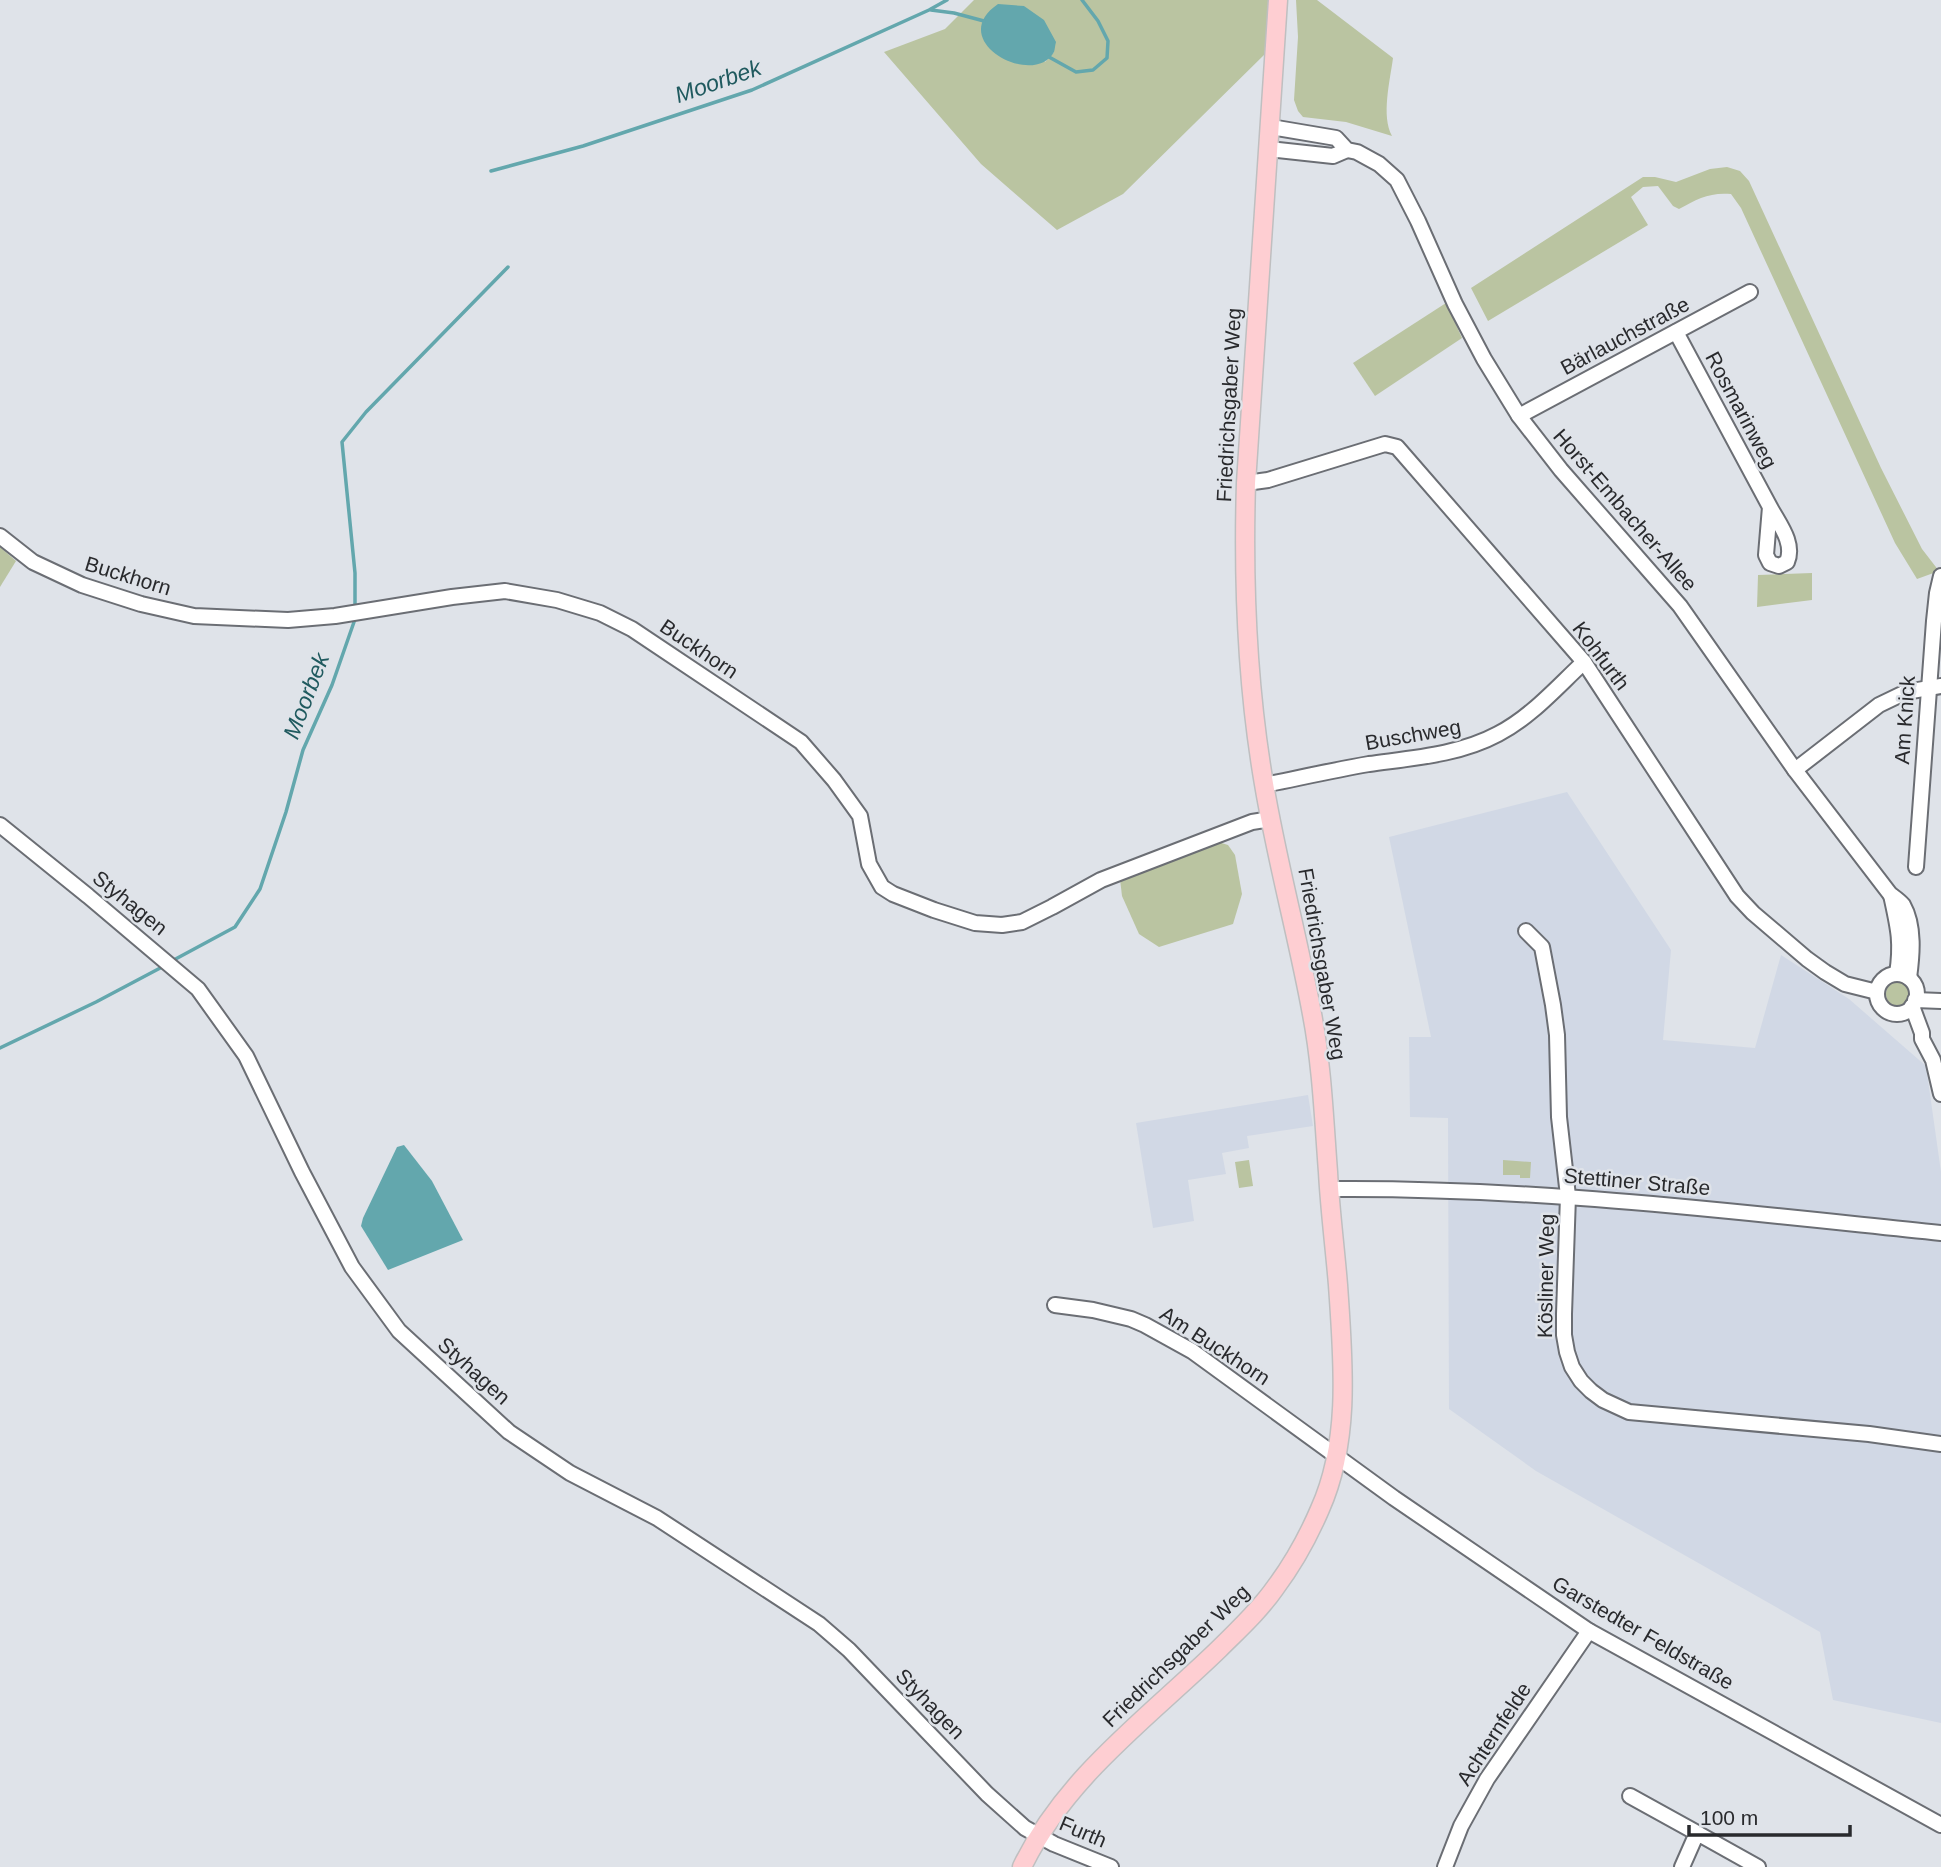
<svg xmlns="http://www.w3.org/2000/svg" width="1941" height="1867" font-family="Arial,sans-serif">
<rect width="100%" height="100%" fill="#dfe3e9"/>
<!-- built -->
<g fill="#d1d8e5">
<polygon points="1567,792 1671,950 1663,1040 1755,1048 1781,955 1849,999 1926,1066 1941,1172 1941,1723 1833,1700 1820,1632 1536,1471 1449,1409 1448,1118 1410,1117 1409,1037 1431,1037 1389,837"/>
<polygon points="1308,1095 1313,1126 1247,1136 1249,1148 1222,1153 1226,1174 1188,1180 1194,1221 1153,1228 1136,1123"/>
</g>
<!-- green -->
<g fill="#bac4a1" fill-rule="evenodd">
<path d="M974 0H1269L1265 54 1123 194 1057 230 981 164 884 52 945 29ZM1024 6 1054 52 1045 62Z"/>
<path d="M1296 0H1317L1393 58C1390 81 1381 116 1392 136L1346 122 1303 117 1298 111 1294 100 1298 37Z"/>
<path d="M1727 167 1740 171 1749 181 1881 468 1922 549 1939 571 1917 579 1895 543 1741 208 1731 194C1710 192 1697 199 1679 209L1673 206 1658 186 1643 187 1631 197 1648 225 1488 321 1471 288 1643 177H1655L1676 182 1710 169Z"/>
<polygon points="1446,303 1462,338 1375,396 1353,363"/>
<polygon points="0,547 16,561 0,587"/>
<polygon points="1812,573 1812,600 1757,607 1758,575"/>
<polygon points="1215,841 1228,845 1235,855 1242,894 1233,924 1159,947 1139,934 1122,896 1120,879"/>
<circle cx="1898" cy="994" r="12"/>
<polygon points="1249,1160 1253,1186 1239,1188 1235,1162"/>
<polygon points="1503,1160 1531,1162 1530,1178 1520,1178 1520,1175 1503,1175"/>
</g>
<!-- water -->
<g fill="#63a7ad">
<path d="M998 4 1024 6 1044 20 1056 42C1055 45 1055 49 1054 52 1034 89 944 41 998 4Z"/>
<polygon points="404,1145 432,1181 463,1240 388,1270 361,1226 363,1218 397,1147"/>
</g>
<g fill="none" stroke-linecap="round" stroke-linejoin="round">
<!-- stream -->
<g stroke="#63a7ad" stroke-width="3.5">
<polyline points="931,10 954,13 984,21"/>
<polyline points="1049,57 1076,72 1093,70 1107,58 1108,41 1098,21 1082,0"/>
<polyline points="491,171 583,146 752,90 929,10 947,0"/>
<polyline points="355,608 355,573 342,442 366,412 508,267"/>
<polyline points="170,962 235,927 260,889 286,812 303,750 332,685 354,622 355,616"/>
<polyline points="0,1048 96,1002 164,966"/>
</g>
<defs>
<g id="minor">
<path d="M1271 127 1336 138 1347 150 1357 152 1379 164 1397 180 1418 221 1455 304 1484 359 1519 416 1561 470 1680 606 1795 770 1890 894C1894 897 1900 901 1903 905 1915 926 1912 956 1909 978"/>
<polyline points="1269,149 1333,156 1347,150"/>
<path d="M1676 332 1770 507 1766 555 1770 563 1779 566 1787 562C1795 543 1779 524 1770 507"/>
<polyline points="1519,416 1750,292"/>
<polyline points="1246,483 1268,480 1385,444 1397,447 1584,662 1737,896 1753,913 1807,959 1825,972 1845,984 1877,992"/>
<polyline points="0,536 33,562 82,585 141,604 194,616 288,620 335,616 452,597 505,591 557,600 600,613 632,629 801,742 834,780 860,816 869,864 882,887 893,894 934,910 975,923 1002,925 1022,922 1052,907 1101,880 1252,822 1271,819"/>
<polyline points="1795,770 1879,705 1906,692 1941,686"/>
<path d="M1264 785C1299 778 1334 770 1369 764 1412 758 1459 755 1498 734 1531 717 1557 687 1584 662"/>
<polyline points="0,825 88,896 198,989 246,1056 302,1172 352,1267 399,1331 509,1432 570,1473 657,1518 819,1624 849,1650 987,1794 1025,1828 1054,1844 1111,1867"/>
<polyline points="1916,867 1934,621 1937,593 1941,576"/>
<path d="M1891 895C1898 927 1902 942 1897 974"/>
<polyline points="1526,931 1542,947 1553,1005 1557,1035 1559,1117 1568,1196 1564,1314 1564,1335 1567,1352 1572,1367 1581,1381 1591,1391 1603,1400 1629,1412 1869,1434 1941,1444"/>
<circle cx="1897" cy="994" r="20"/>
<polyline points="1915,1000 1941,1001"/>
<polyline points="1912,1006 1922,1033 1922,1039 1933,1060 1941,1094"/>
<path d="M1329 1189C1534 1187 1737 1212 1941 1233"/>
<polyline points="1055,1305 1093,1310 1131,1319 1145,1325 1192,1351 1394,1498 1589,1631 1941,1825"/>
<polyline points="1630,1796 1697,1833"/>
<polyline points="1445,1867 1461,1826 1487,1779 1589,1631"/>
<polyline points="1682,1867 1697,1833 1758,1867"/>
</g>
<path id="major" d="M1022 1867C1065 1777 1149 1717 1219 1649 1238 1630 1259 1611 1275 1588 1293 1564 1308 1537 1320 1509 1351 1440 1343 1359 1338 1285 1335 1248 1330 1210 1328 1172 1324 1120 1322 1066 1312 1014 1298 937 1277 862 1264 784 1247 685 1243 583 1246 483L1278 0"/>
</defs>
<!-- minor casing -->
<use href="#minor" stroke="#6b6e74" stroke-width="18"/>
<!-- major casing -->
<use href="#major" stroke="#bfbfc0" stroke-width="21"/>
<!-- minor -->
<use href="#minor" stroke="#fff" stroke-width="14"/>
<!-- major -->
<use href="#major" stroke="#feced2" stroke-width="18"/>
</g>
<g text-anchor="middle" stroke-width="5" stroke-linejoin="round" paint-order="stroke">
<!-- street labels -->
<g font-size="21" fill="#292a2d" stroke="#dfe3e9">
<text transform="translate(1625 336) rotate(-28)" y="7">Bärlauchstraße</text>
<text transform="translate(1229 405) rotate(-87)" y="7">Friedrichsgaber Weg</text>
<text transform="translate(1741 410) rotate(62)" y="7">Rosmarinweg</text>
<text transform="translate(1625 510) rotate(49)" y="7">Horst-Embacher-Allee</text>
<text transform="translate(128 576) rotate(17)" y="7">Buckhorn</text>
<text transform="translate(699 649) rotate(34)" y="7">Buckhorn</text>
<text transform="translate(1601 656) rotate(53)" y="7">Kohfurth</text>
<text transform="translate(1905 720) rotate(-86)" y="7">Am Knick</text>
<text transform="translate(1413 735) rotate(-10)" y="7">Buschweg</text>
<text transform="translate(130 903) rotate(39)" y="7">Styhagen</text>
<text transform="translate(1322 964) rotate(80)" y="7">Friedrichsgaber Weg</text>
<text transform="translate(1637 1182) rotate(5)" y="7">Stettiner Straße</text>
<text transform="translate(1546 1276) rotate(-89)" y="7">Kösliner Weg</text>
<text transform="translate(1215 1346) rotate(33)" y="7">Am Buckhorn</text>
<text transform="translate(474 1371) rotate(42)" y="7">Styhagen</text>
<text transform="translate(1643 1633) rotate(30)" y="7">Garstedter Feldstraße</text>
<text transform="translate(1176 1656) rotate(-44)" y="7">Friedrichsgaber Weg</text>
<text transform="translate(930 1704) rotate(46)" y="7">Styhagen</text>
<text transform="translate(1494 1734) rotate(-57)" y="7">Achternfelde</text>
<text transform="translate(1083 1832) rotate(23)" y="7">Furth</text>
</g>
<!-- water labels -->
<g font-size="23" font-style="italic" fill="#205a5f" stroke="#dfe3e9">
<text transform="translate(718 81) rotate(-19)" y="8">Moorbek</text>
<text transform="translate(306 696) rotate(-69)" y="8">Moorbek</text>
</g>
</g>
<!-- scale -->
<path d="M1689 1825v10h161v-10" fill="none" stroke="#292a2d" stroke-width="3.5"/>
<text x="1700" y="1825" font-size="21" fill="#292a2d" stroke="#dfe3e9" stroke-width="5" paint-order="stroke">100 m</text>
</svg>
